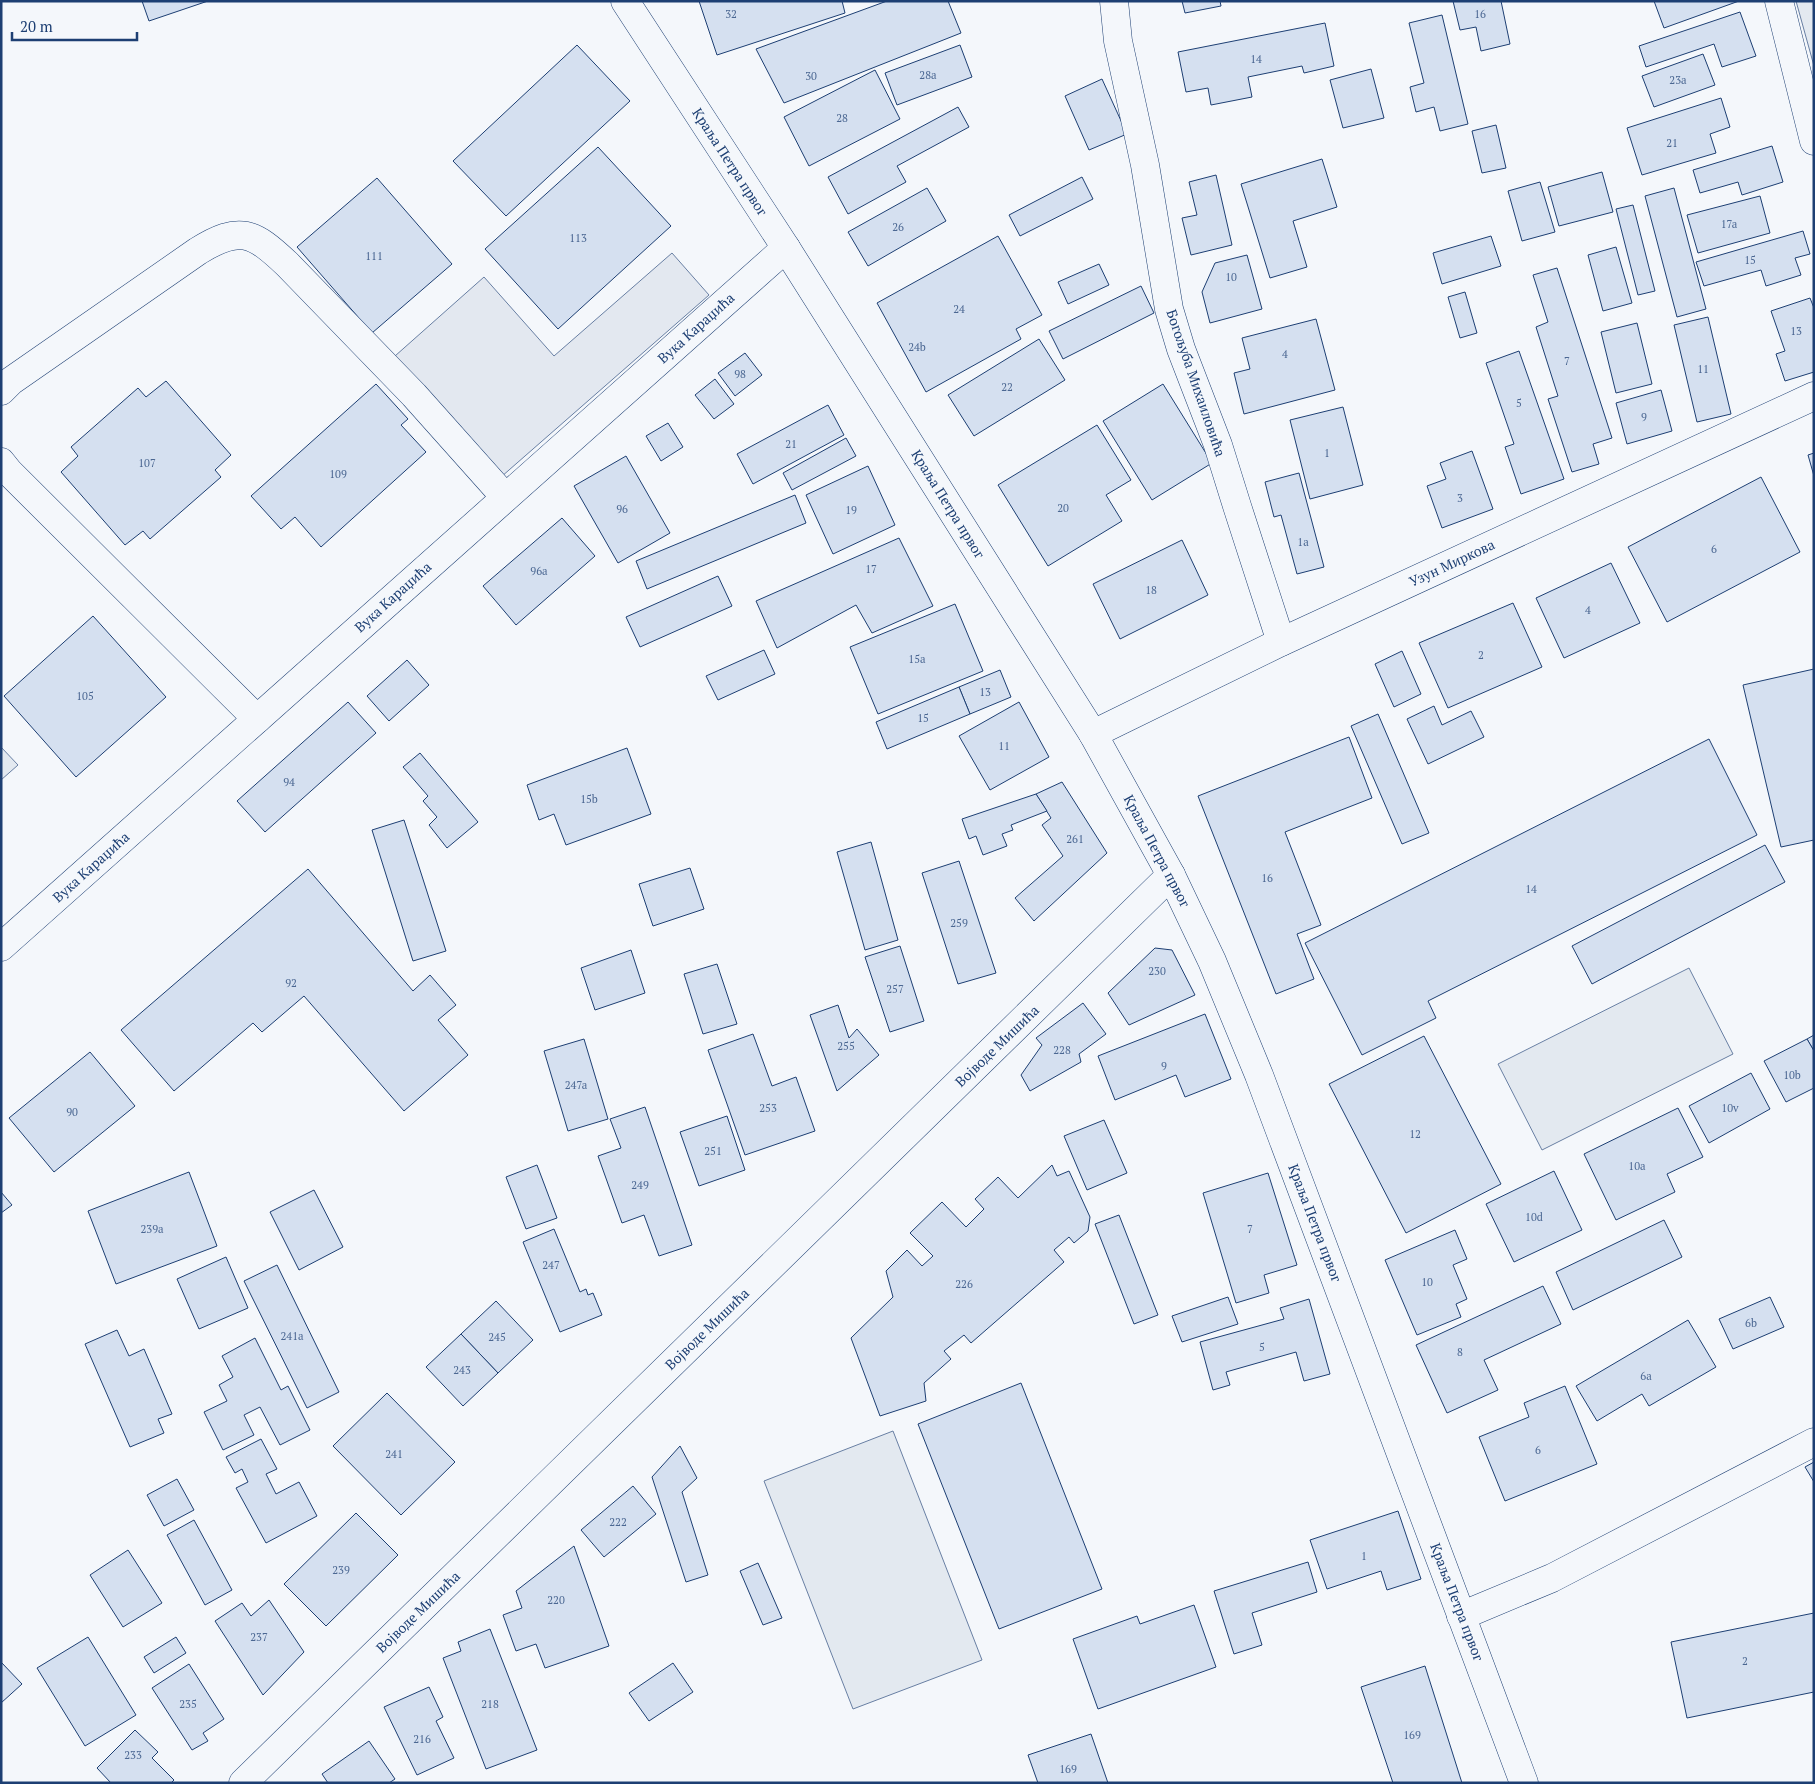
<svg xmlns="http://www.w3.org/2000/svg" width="1815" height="1784" font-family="'PT Serif',serif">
<rect width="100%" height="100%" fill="#f4f7fb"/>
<!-- green -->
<g fill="#e3e9f0" stroke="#687fa3">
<polygon points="1796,1 1814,1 1814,66"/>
<polygon points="1,747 18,765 1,780"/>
<polygon points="1689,968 1733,1054 1542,1150 1498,1064"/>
<polygon points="893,1431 982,1660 853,1709 764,1481"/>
</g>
<!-- parking -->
<polygon fill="#e3e8f0" stroke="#687fa3" points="672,253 709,295 501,477 395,356 484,277 554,356"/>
<!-- building -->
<g fill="#d5e0f0" stroke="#1d3f73">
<polygon points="142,1 208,1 149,21"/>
<polygon points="699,1 842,1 845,13 717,55"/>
<polygon points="887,1 948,1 961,33 784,103 756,49"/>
<polygon points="1182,1 1220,1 1221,6 1185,13"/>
<polygon points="1453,1 1501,1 1510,44 1481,51 1476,27 1460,30"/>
<polygon points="1654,1 1739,1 1664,28"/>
<polygon points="1740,12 1756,56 1722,67 1714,44 1646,67 1639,46"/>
<polygon points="1442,15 1468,124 1440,131 1434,107 1416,112 1410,87 1424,83 1409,23"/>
<polygon points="1325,23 1334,66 1304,73 1302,66 1248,77 1252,97 1211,105 1208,88 1186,92 1178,52"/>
<polygon points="577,45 630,101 506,216 453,161"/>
<polygon points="960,45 972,77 897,105 885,73"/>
<polygon points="1703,54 1715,85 1654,107 1642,76"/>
<polygon points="1371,69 1384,118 1343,128 1330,80"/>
<polygon points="875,70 900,119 809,166 784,117"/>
<polygon points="1102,79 1127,134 1089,150 1065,96"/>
<polygon points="1721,98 1730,127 1710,134 1716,153 1642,175 1627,128"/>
<polygon points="958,107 969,127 897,166 906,182 848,214 828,177"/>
<polygon points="1496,125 1506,168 1482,173 1472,131"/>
<polygon points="1772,146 1783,182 1742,195 1738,182 1700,193 1693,170"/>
<polygon points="598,147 671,226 558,329 485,249"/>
<polygon points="1322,159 1337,207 1293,221 1307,267 1270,278 1241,184"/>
<polygon points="1602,172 1613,212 1559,226 1548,187"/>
<polygon points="1216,175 1232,245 1191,255 1182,218 1197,215 1189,182"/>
<polygon points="1082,177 1093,199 1020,236 1009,215"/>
<polygon points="377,178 452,264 372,333 297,247"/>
<polygon points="1540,182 1555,232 1522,241 1508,191"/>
<polygon points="927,188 946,221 868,266 848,232"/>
<polygon points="1674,188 1706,309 1677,317 1645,196"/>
<polygon points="1760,196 1770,233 1698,253 1687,215"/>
<polygon points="1633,205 1655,291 1638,295 1616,209"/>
<polygon points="1803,231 1810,254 1795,258 1801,275 1766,286 1761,270 1704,286 1696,262"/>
<polygon points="998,236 1042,315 1016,329 1021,339 926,392 877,303"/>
<polygon points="1491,236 1501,266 1442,284 1433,253"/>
<polygon points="1616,247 1632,303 1603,311 1588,255"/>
<polygon points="1247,255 1262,309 1210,323 1202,292 1215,263"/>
<polygon points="1099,264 1109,285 1068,304 1058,282"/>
<polygon points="1557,268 1612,438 1593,444 1599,464 1572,472 1548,399 1558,396 1536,327 1548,322 1533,275"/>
<polygon points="1141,286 1154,313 1063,359 1049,331"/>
<polygon points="1465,292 1477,333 1460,338 1448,297"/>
<polygon points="1810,298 1814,308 1814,372 1785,381 1776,354 1785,351 1771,311"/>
<polygon points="1708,317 1731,414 1697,422 1674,325"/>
<polygon points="1316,319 1335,390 1244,414 1234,373 1250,369 1242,338"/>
<polygon points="1637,323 1652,384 1616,393 1601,332"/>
<polygon points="1039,339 1065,380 974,436 948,395"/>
<polygon points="1519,351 1564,479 1521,494 1505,447 1514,444 1486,363"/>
<polygon points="745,353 762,375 735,396 718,373"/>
<polygon points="715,379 734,404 714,419 695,395"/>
<polygon points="166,381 231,455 215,470 221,477 150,539 143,531 125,545 61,472 78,456 71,447 138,388 146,397"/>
<polygon points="376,384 408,419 401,425 426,452 321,547 295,517 281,529 251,496"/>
<polygon points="1163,384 1212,463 1152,500 1103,421"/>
<polygon points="1661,390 1672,431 1627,444 1616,403"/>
<polygon points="828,405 844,435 753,484 737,454"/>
<polygon points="1343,407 1363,485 1310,499 1290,420"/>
<polygon points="668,423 683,447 661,461 646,436"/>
<polygon points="1097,425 1131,480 1106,495 1122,521 1048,566 998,485"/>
<polygon points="846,438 856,456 792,490 783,473"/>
<polygon points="1472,451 1493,509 1442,528 1427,486 1446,479 1440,463"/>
<polygon points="1814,453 1814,476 1808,455"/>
<polygon points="626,456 670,533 618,563 574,486"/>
<polygon points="868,466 895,525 833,554 806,495"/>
<polygon points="1299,473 1324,567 1297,574 1281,515 1274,517 1265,482"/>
<polygon points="1761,477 1800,552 1667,622 1628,547"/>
<polygon points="795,495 806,523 647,589 636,561"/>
<polygon points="562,518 595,556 516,625 483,586"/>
<polygon points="899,538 933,606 872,633 856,605 777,648 756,601"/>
<polygon points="1182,540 1208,595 1120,639 1093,584"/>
<polygon points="1611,563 1640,623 1564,658 1536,598"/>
<polygon points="718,576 732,606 640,647 626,617"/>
<polygon points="1513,603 1542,667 1448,708 1419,643"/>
<polygon points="955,604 983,671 878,714 850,647"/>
<polygon points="93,616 166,697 76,777 4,696"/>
<polygon points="764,650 775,674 718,700 706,676"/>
<polygon points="1402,651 1421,694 1394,707 1375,664"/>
<polygon points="407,660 429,685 389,721 367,696"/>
<polygon points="1814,669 1814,840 1781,847 1743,685"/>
<polygon points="1000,670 1011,697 970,714 959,687"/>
<polygon points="959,687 970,714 887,749 876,722"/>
<polygon points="348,702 376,733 265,832 237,801"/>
<polygon points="1019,702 1049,757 990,790 959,736"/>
<polygon points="1434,706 1442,725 1471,711 1484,737 1428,764 1407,719"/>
<polygon points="1378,714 1429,833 1402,844 1351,726"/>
<polygon points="1349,737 1372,798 1285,832 1321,925 1297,934 1314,979 1276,994 1198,796"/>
<polygon points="1709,739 1757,835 1428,1001 1436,1018 1362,1055 1305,943"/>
<polygon points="627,748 651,814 566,845 554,814 539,820 527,785"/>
<polygon points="420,753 478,822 447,848 429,825 437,817 423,801 428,796 403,767"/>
<polygon points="1062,782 1107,853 1034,921 1015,898 1063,856 1042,825 1051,818 1036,794"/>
<polygon points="1036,794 1047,811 1011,825 1013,830 1002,834 1007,846 983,855 976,836 969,839 962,819"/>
<polygon points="404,820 446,951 413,961 372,830"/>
<polygon points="871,842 898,940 865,950 837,852"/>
<polygon points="1765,845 1785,882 1592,984 1572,946"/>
<polygon points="959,861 996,973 958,984 922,873"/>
<polygon points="690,868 704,909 653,926 639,884"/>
<polygon points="308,869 413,991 430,975 456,1005 438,1020 468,1055 404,1111 304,996 262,1032 253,1023 174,1091 121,1030"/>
<polygon points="900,946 924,1021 890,1032 865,957"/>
<polygon points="1155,948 1172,950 1195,995 1129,1025 1108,993"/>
<polygon points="631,950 645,993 595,1010 581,968"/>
<polygon points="717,964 737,1024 703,1034 684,974"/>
<polygon points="1083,1003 1106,1034 1079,1054 1081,1062 1030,1091 1021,1075 1042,1045 1036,1038"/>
<polygon points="838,1005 849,1038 857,1029 879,1055 837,1091 810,1015"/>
<polygon points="1205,1014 1231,1079 1185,1097 1176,1075 1115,1100 1098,1056"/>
<polygon points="753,1034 772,1086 796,1077 815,1131 745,1155 708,1050"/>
<polygon points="1814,1035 1814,1051 1807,1039"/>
<polygon points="1424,1036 1501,1184 1406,1233 1329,1084"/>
<polygon points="584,1039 608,1119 568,1131 544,1051"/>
<polygon points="1807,1039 1814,1051 1814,1088 1786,1102 1764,1061"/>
<polygon points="90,1052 135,1106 54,1172 9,1118"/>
<polygon points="1751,1073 1770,1109 1709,1143 1689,1106"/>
<polygon points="645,1107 692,1245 659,1256 644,1215 622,1223 598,1156 621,1148 610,1119"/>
<polygon points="1678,1108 1703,1157 1667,1174 1675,1192 1616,1220 1584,1154"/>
<polygon points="727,1116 745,1170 699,1186 680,1132"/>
<polygon points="1104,1120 1127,1173 1087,1190 1064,1136"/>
<polygon points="537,1165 557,1218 526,1229 506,1177"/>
<polygon points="1052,1165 1057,1176 1069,1171 1090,1217 1088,1231 1074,1243 1069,1237 1054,1250 1064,1262 971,1343 964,1335 944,1351 951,1359 924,1383 926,1401 880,1416 851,1338 893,1297 886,1271 907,1250 922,1266 933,1256 910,1233 942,1202 966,1227 984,1209 975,1199 998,1177 1018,1198"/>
<polygon points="1554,1171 1582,1230 1514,1262 1486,1204"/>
<polygon points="189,1172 217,1246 116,1284 88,1211"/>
<polygon points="1268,1173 1297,1265 1264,1275 1269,1293 1236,1303 1203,1193"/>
<polygon points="314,1190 343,1247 299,1270 270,1212"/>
<polygon points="1,1192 12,1205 1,1213"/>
<polygon points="1119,1215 1158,1315 1134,1324 1095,1224"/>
<polygon points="1664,1220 1682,1257 1573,1310 1556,1272"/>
<polygon points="554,1229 580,1292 586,1289 588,1295 593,1293 602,1315 560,1332 523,1242"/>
<polygon points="1455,1230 1467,1259 1453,1265 1467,1299 1456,1304 1461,1317 1417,1335 1385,1260"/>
<polygon points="226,1257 248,1308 199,1329 177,1279"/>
<polygon points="277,1265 339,1392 307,1408 244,1281"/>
<polygon points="1543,1286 1561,1324 1484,1360 1498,1390 1447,1413 1416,1345"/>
<polygon points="1228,1297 1238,1324 1182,1342 1172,1316"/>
<polygon points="1770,1297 1784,1327 1733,1349 1719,1319"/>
<polygon points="1309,1299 1330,1374 1304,1381 1296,1352 1226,1372 1230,1385 1213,1390 1200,1342 1284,1319 1280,1308"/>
<polygon points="496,1301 533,1340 498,1373 461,1334"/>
<polygon points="1688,1320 1716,1367 1649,1406 1642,1394 1597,1421 1576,1386"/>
<polygon points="117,1330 129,1356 144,1349 172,1414 158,1419 164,1433 130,1447 85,1344"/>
<polygon points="461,1334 498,1373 463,1406 426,1367"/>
<polygon points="255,1338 281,1390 288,1386 310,1430 280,1445 260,1407 244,1415 254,1435 223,1450 204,1412 227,1401 219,1385 233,1377 222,1356"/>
<polygon points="1021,1383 1102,1589 999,1629 918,1424"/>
<polygon points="1565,1386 1597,1464 1505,1501 1479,1437 1529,1417 1524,1403"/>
<polygon points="387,1393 455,1462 401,1515 333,1446"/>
<polygon points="261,1439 277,1469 266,1474 276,1494 299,1482 317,1516 266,1543 236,1488 248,1482 242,1469 235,1473 226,1457"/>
<polygon points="680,1446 697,1478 682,1492 708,1575 686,1582 652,1477"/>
<polygon points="1814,1462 1814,1482 1805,1467"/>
<polygon points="177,1479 194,1510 164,1526 147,1495"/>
<polygon points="633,1486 656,1514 604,1557 581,1530"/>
<polygon points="1398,1511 1421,1579 1387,1590 1381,1571 1327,1589 1310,1540"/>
<polygon points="356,1513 398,1555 326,1626 284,1584"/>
<polygon points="194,1520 232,1590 205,1605 167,1535"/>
<polygon points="574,1546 609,1646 545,1668 536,1644 516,1651 503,1615 522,1608 516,1591"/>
<polygon points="128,1550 162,1603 123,1627 90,1575"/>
<polygon points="1308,1562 1317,1592 1252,1613 1262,1645 1234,1654 1214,1591"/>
<polygon points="758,1563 782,1618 763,1625 740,1571"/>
<polygon points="269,1600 304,1652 263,1695 215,1621 242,1603 251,1616"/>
<polygon points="1194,1605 1216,1667 1098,1709 1073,1639 1137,1616 1140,1624"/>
<polygon points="1814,1613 1814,1692 1687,1718 1671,1642"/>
<polygon points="490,1629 537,1750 486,1769 443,1658 461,1651 458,1642"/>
<polygon points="88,1637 136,1715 85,1746 37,1668"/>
<polygon points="176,1637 186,1653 154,1673 144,1657"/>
<polygon points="1,1662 22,1684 1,1703"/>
<polygon points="673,1663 693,1692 649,1721 629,1693"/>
<polygon points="189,1664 224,1719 203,1733 208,1741 192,1750 152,1688"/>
<polygon points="1425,1666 1462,1783 1393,1783 1361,1687"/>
<polygon points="429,1687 443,1717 436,1721 454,1758 417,1775 384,1707"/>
<polygon points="135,1730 158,1752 152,1758 174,1780 171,1783 111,1783 97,1768"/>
<polygon points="1091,1734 1108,1783 1038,1783 1028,1755"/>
<polygon points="369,1741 395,1779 389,1783 328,1783 322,1774"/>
</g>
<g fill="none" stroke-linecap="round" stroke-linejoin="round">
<defs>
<g id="minor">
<polyline points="625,1 786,248 1093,734 1171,875 1212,961 1259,1075 1524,1783"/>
<polyline points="1114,1 1118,41 1145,165 1169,309 1181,349 1218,445 1237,506 1281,642"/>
<polyline points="1779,1 1814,141"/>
<path d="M1 391 11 381 198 251C240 225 253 232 287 264L414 395 505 497"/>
<polyline points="1,462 9,472 257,719"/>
<polyline points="1093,734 1281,642 1814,396"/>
<polyline points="1,947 786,248"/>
<polyline points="1461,1616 1552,1578 1814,1442"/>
<polyline points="243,1783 1171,875"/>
</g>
</defs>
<!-- minor casing -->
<use href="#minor" stroke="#1d3f73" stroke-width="29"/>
<!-- minor -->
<use href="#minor" stroke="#f4f7fb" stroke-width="28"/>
</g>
<g text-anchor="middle" stroke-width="4" stroke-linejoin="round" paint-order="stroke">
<!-- number labels -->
<g font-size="11" fill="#4b6792">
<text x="731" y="18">32</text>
<text x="1480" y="18">16</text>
<text x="1256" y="63">14</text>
<text x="928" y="79">28a</text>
<text x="811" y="80">30</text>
<text x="1678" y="84">23a</text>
<text x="842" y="122">28</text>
<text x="1672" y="147">21</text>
<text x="1729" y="228">17a</text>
<text x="898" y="231">26</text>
<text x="578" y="242">113</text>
<text x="374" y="260">111</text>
<text x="1750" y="264">15</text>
<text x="1231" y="281">10</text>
<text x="959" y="313">24</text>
<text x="1796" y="335">13</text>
<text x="917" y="351">24b</text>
<text x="1285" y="358">4</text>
<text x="1567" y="365">7</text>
<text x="1703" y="373">11</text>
<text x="740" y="378">98</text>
<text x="1007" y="391">22</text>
<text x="1519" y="407">5</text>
<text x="1644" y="421">9</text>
<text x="791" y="448">21</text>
<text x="1327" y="457">1</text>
<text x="147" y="467">107</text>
<text x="338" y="478">109</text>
<text x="1460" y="502">3</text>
<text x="1063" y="512">20</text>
<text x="622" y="513">96</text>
<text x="851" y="514">19</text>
<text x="1303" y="546">1a</text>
<text x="1714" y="553">6</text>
<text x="871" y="573">17</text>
<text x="539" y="575">96a</text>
<text x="1151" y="594">18</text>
<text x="1588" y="614">4</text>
<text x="1481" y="659">2</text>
<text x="917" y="663">15a</text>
<text x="985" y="696">13</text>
<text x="85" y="700">105</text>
<text x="923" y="722">15</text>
<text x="1004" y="750">11</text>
<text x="289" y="786">94</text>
<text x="589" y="803">15b</text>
<text x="1075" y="843">261</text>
<text x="1267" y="882">16</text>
<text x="1531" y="893">14</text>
<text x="959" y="927">259</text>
<text x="1157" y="975">230</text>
<text x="291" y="987">92</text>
<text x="895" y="993">257</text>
<text x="846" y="1050">255</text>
<text x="1062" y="1054">228</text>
<text x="1164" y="1070">9</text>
<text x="1792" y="1079">10b</text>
<text x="576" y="1089">247a</text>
<text x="768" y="1112">253</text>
<text x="1730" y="1112">10v</text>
<text x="72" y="1116">90</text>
<text x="1415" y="1138">12</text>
<text x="713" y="1155">251</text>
<text x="1637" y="1170">10a</text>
<text x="640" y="1189">249</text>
<text x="1534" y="1221">10d</text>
<text x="152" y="1233">239a</text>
<text x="1250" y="1233">7</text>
<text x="551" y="1269">247</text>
<text x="1427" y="1286">10</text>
<text x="964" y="1288">226</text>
<text x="1751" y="1327">6b</text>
<text x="292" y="1340">241a</text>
<text x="497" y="1341">245</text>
<text x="1262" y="1351">5</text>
<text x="1460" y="1356">8</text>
<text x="462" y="1374">243</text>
<text x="1646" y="1380">6a</text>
<text x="1538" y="1454">6</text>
<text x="394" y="1458">241</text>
<text x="618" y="1526">222</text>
<text x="1364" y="1560">1</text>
<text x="341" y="1574">239</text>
<text x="556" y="1604">220</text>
<text x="259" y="1641">237</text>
<text x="1745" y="1665">2</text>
<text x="188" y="1708">235</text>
<text x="490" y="1708">218</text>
<text x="1412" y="1739">169</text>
<text x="422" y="1743">216</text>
<text x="133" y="1759">233</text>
<text x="1068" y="1773">169</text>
</g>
<!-- street labels -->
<g font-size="14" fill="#1d3f73" stroke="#f4f7fb">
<text transform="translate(730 162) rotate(57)" y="5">Краља Петра првог</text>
<text transform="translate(696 328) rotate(-42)" y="5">Вука Караџића</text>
<text transform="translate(1196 383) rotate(71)" y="5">Богољуба Михаиловића</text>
<text transform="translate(948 504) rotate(58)" y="5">Краља Петра првог</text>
<text transform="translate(1452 563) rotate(-25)" y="5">Узун Миркова</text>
<text transform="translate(393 597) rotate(-42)" y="5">Вука Караџића</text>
<text transform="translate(1157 851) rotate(62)" y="5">Краља Петра првог</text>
<text transform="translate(91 867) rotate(-42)" y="5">Вука Караџића</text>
<text transform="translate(997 1046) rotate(-44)" y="5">Војводе Мишића</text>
<text transform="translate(1315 1223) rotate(69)" y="5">Краља Петра првог</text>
<text transform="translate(707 1329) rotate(-44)" y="5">Војводе Мишића</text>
<text transform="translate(1457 1602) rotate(69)" y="5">Краља Петра првог</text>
<text transform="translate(418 1612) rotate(-44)" y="5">Војводе Мишића</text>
</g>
</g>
<!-- border -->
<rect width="1815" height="1784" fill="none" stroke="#1d3f73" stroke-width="5"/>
<!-- scale -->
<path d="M12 32v8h125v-8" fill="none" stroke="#1d3f73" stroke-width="2.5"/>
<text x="20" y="32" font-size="15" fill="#1d3f73" stroke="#f4f7fb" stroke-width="4" paint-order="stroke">20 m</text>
</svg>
